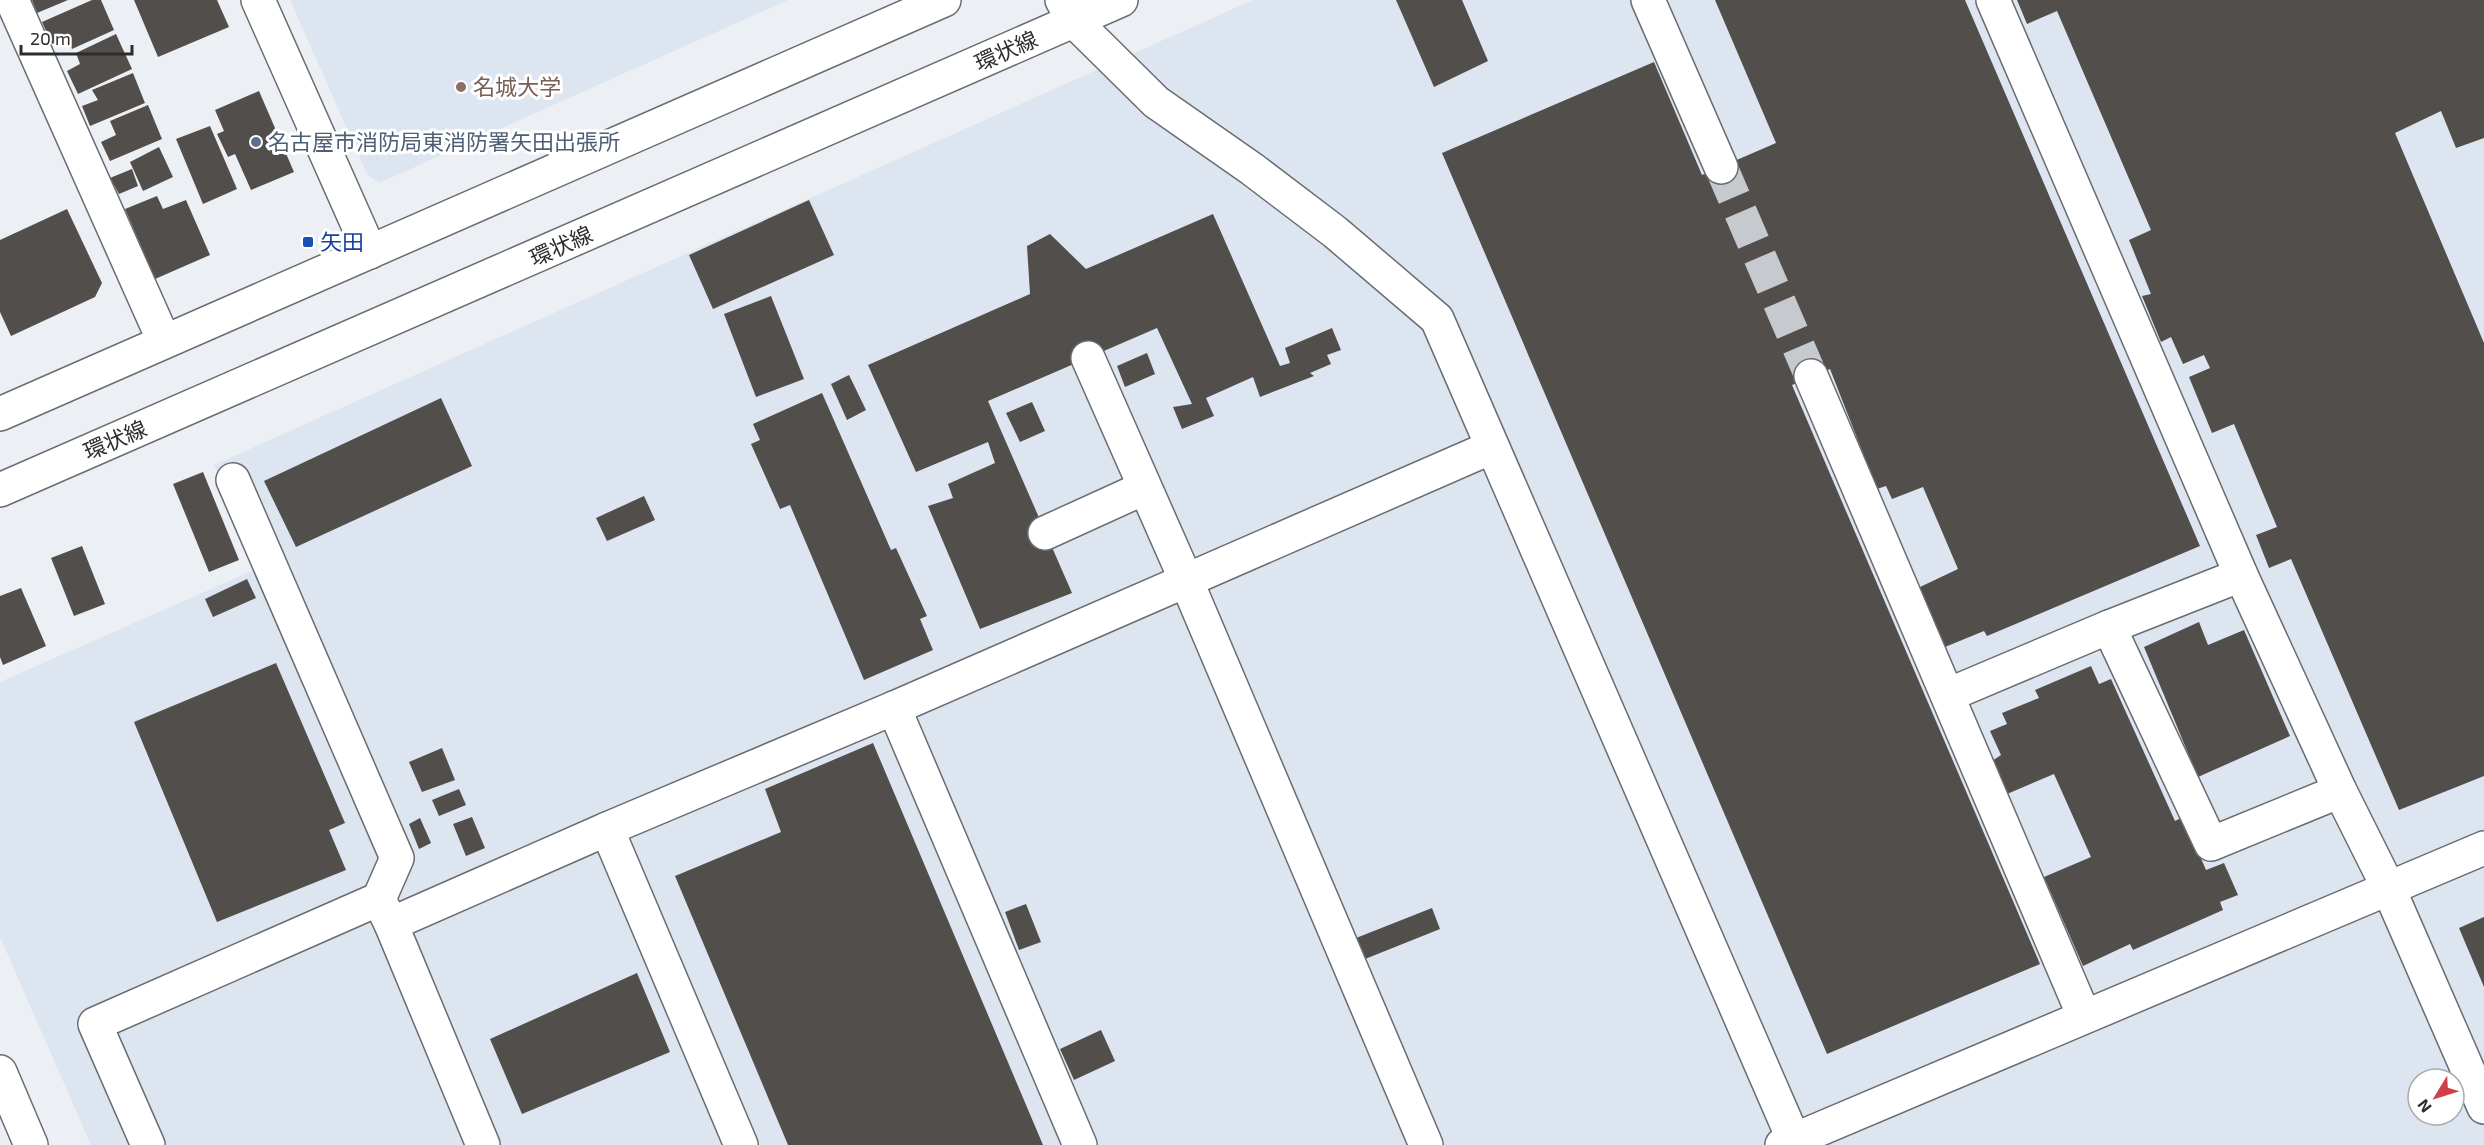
<svg xmlns="http://www.w3.org/2000/svg" width="2484" height="1145" font-family="'Exo 2','Noto Sans JP',sans-serif">
<rect width="100%" height="100%" fill="#ecf0f5"/>
<!-- built -->
<g fill="#dce5f0" fill-rule="evenodd">
<polygon points="290,0 788,0 379,183 367,174"/>
<path d="M1253 0H2484V1145H91L0 937V682L259 568 214 465ZM2418 1079H2454V1115H2418Z"/>
</g>
<!-- building -->
<g fill="#524e4b">
<polygon points="32,0 68,0 37,13"/>
<polygon points="92,0 101,0 114,30 72,49 67,37 52,44 42,22"/>
<polygon points="134,0 217,0 229,27 158,57"/>
<polygon points="1396,0 1462,0 1488,61 1434,87"/>
<polygon points="1715,0 1965,0 2200,546 1987,636 1984,631 1945,647 1920,587 1958,569 1923,487 1892,499 1886,486 1877,489 1830,369 1792,385 2040,964 1827,1054 1442,153 1654,62 1702,175 1776,143"/>
<polygon points="2017,0 2484,0 2484,138 2456,148 2441,111 2395,133 2484,343 2484,776 2399,810 2291,559 2269,568 2256,535 2277,527 2234,424 2212,433 2189,377 2210,368 2204,355 2183,364 2171,337 2161,342 2142,296 2151,294 2129,240 2151,230 2057,11 2027,24"/>
<polygon points="116,34 132,69 78,94 67,71 80,64 76,53"/>
<polygon points="133,73 145,103 90,126 82,106 98,100 92,90"/>
<polygon points="259,91 294,172 251,190 235,154 228,157 217,134 224,131 215,110"/>
<polygon points="148,105 162,139 110,161 101,142 116,135 110,121"/>
<polygon points="210,126 237,189 203,204 176,139"/>
<polygon points="159,147 173,177 143,191 130,162"/>
<polygon points="132,169 138,186 119,194 110,178"/>
<polygon points="157,196 163,209 186,200 210,255 155,279 125,209"/>
<polygon points="809,200 834,255 713,309 689,255"/>
<polygon points="67,209 102,283 95,297 11,336 0,312 0,240"/>
<polygon points="1213,214 1280,366 1290,363 1285,348 1332,328 1341,350 1327,355 1331,364 1310,373 1314,376 1260,397 1253,377 1206,398 1214,416 1182,429 1173,407 1192,404 1157,328 988,401 1072,593 980,629 928,506 953,498 948,484 995,463 988,442 916,472 868,365 1030,294 1027,246 1050,234 1086,269"/>
<polygon points="771,296 804,379 756,397 724,314"/>
<polygon points="1147,353 1155,374 1125,387 1117,366"/>
<polygon points="849,375 866,410 847,420 831,384"/>
<polygon points="822,393 891,550 896,548 927,616 920,619 933,650 864,680 790,505 780,509 751,444 760,440 753,424"/>
<polygon points="441,398 472,466 296,547 264,481"/>
<polygon points="1032,402 1045,431 1020,442 1006,413"/>
<polygon points="203,472 239,560 209,572 173,484"/>
<polygon points="644,496 655,520 607,541 596,518"/>
<polygon points="82,546 105,604 74,616 51,558"/>
<polygon points="247,579 256,598 213,617 205,599"/>
<polygon points="21,588 46,646 3,665 0,657 0,596"/>
<polygon points="2199,622 2208,645 2244,630 2290,736 2198,777 2144,647"/>
<polygon points="276,663 345,823 329,830 346,870 217,922 134,722"/>
<polygon points="2091,666 2099,684 2111,679 2175,821 2183,817 2206,870 2224,863 2238,895 2220,902 2223,910 2133,950 2130,944 2083,966 2044,877 2091,857 2054,774 2007,794 1992,761 2001,755 1990,731 2007,724 2002,713 2039,698 2035,690"/>
<polygon points="873,743 1043,1145 788,1145 675,876 781,832 765,789"/>
<polygon points="442,748 455,780 422,792 409,762"/>
<polygon points="459,789 466,805 439,816 432,800"/>
<polygon points="472,817 485,848 466,856 453,824"/>
<polygon points="420,818 431,843 419,849 409,824"/>
<polygon points="1026,904 1041,942 1019,950 1005,912"/>
<polygon points="1432,908 1440,929 1360,961 1351,940"/>
<polygon points="2484,917 2484,987 2459,928"/>
<polygon points="637,973 670,1052 522,1114 490,1039"/>
<polygon points="1101,1030 1115,1061 1074,1080 1060,1049"/>
</g>
<g fill="none" stroke-linecap="round" stroke-linejoin="round">
<!-- minor-tunnel -->
<polyline stroke="#c6c9cd" stroke-width="33" stroke-dasharray="33 16" stroke-linecap="butt" points="1721,167 1811,376"/>
<defs>
<g id="minor">
<polyline points="12,0 164,341"/>
<polyline points="258,0 370,252"/>
<polyline points="1062,0 1074,21 1156,102 1252,169 1335,232 1437,319 1796,1145"/>
<polyline points="1648,0 1721,167"/>
<polyline points="1993,0 2241,575 2340,791 2388,887 2484,1107"/>
<polyline points="1088,358 1186,580 1426,1145"/>
<polyline points="1811,376 2084,1016"/>
<polyline points="233,480 397,858 379,899"/>
<polyline points="1045,533 1144,488"/>
<polyline points="2109,627 2211,844 2340,791"/>
<polyline points="1948,695 2109,627 2241,575"/>
<polyline points="148,1145 95,1024 379,899 391,924"/>
<polyline points="483,1145 391,924 607,829"/>
<polyline points="741,1145 607,829 894,708"/>
<polyline points="1080,1145 894,708 1492,447"/>
<polyline points="1782,1145 2484,848"/>
</g>
<g id="major">
<polyline points="0,414 944,0"/>
<polyline points="0,490 1121,0"/>
<polyline points="0,1072 31,1145"/>
</g>
</defs>
<!-- minor casing -->
<use href="#minor" stroke="#696c70" stroke-width="36"/>
<!-- major casing -->
<use href="#major" stroke="#696c70" stroke-width="36"/>
<!-- minor -->
<use href="#minor" stroke="#fff" stroke-width="33"/>
<!-- major -->
<use href="#major" stroke="#fff" stroke-width="33"/>
</g>
<!-- markers -->
<circle fill="#8d6e63" stroke="#fff" stroke-width="2" cx="461" cy="87" r="6"/>
<circle fill="#5c6f8a" stroke="#fff" stroke-width="2" cx="256" cy="142" r="6"/>
<rect fill="#1a4fb4" stroke="#fff" stroke-width="2" x="302" y="236" width="12" height="12" rx="3"/>
<g text-anchor="middle" stroke-width="6" stroke-linejoin="round" paint-order="stroke">
<!-- street labels -->
<g font-size="22" fill="#2c2d2f" stroke="#fff">
<text transform="translate(1006 51) rotate(-24)" y="8">環状線</text>
<text transform="translate(561 246) rotate(-24)" y="8">環状線</text>
<text transform="translate(115 440) rotate(-23)" y="8">環状線</text>
</g>
<!-- education labels -->
<g font-size="22" fill="#785e54" stroke="#fff" text-anchor="start">
<text x="473" y="95">名城大学</text>
</g>
<!-- service labels -->
<g font-size="22" fill="#4e5e75" stroke="#fff" text-anchor="start">
<text x="268" y="150">名古屋市消防局東消防署矢田出張所</text>
</g>
<!-- transit labels -->
<g font-size="22" fill="#164399" stroke="#fff" text-anchor="start">
<text x="320" y="250">矢田</text>
</g>
</g>
<!-- north arrow -->
<g transform="translate(2436 1097) rotate(232)"><circle r="28" fill="#ffffff" stroke="#ababac" stroke-width="1.5"/>
<path d="M0-4.5L10 22L0 15L-10 22Z" fill="#d04048"/>
<text y="-9" font-size="16" font-weight="bold" text-anchor="middle" fill="#2c2d2f">N</text>
</g>
<!-- scale -->
<path d="M21 45v9h111v-9" fill="none" stroke="#2c2d2f" stroke-width="3"/>
<text x="30" y="45" font-size="18" fill="#2c2d2f" stroke="#ffffff" stroke-width="4.5" paint-order="stroke">20 m</text>
</svg>
